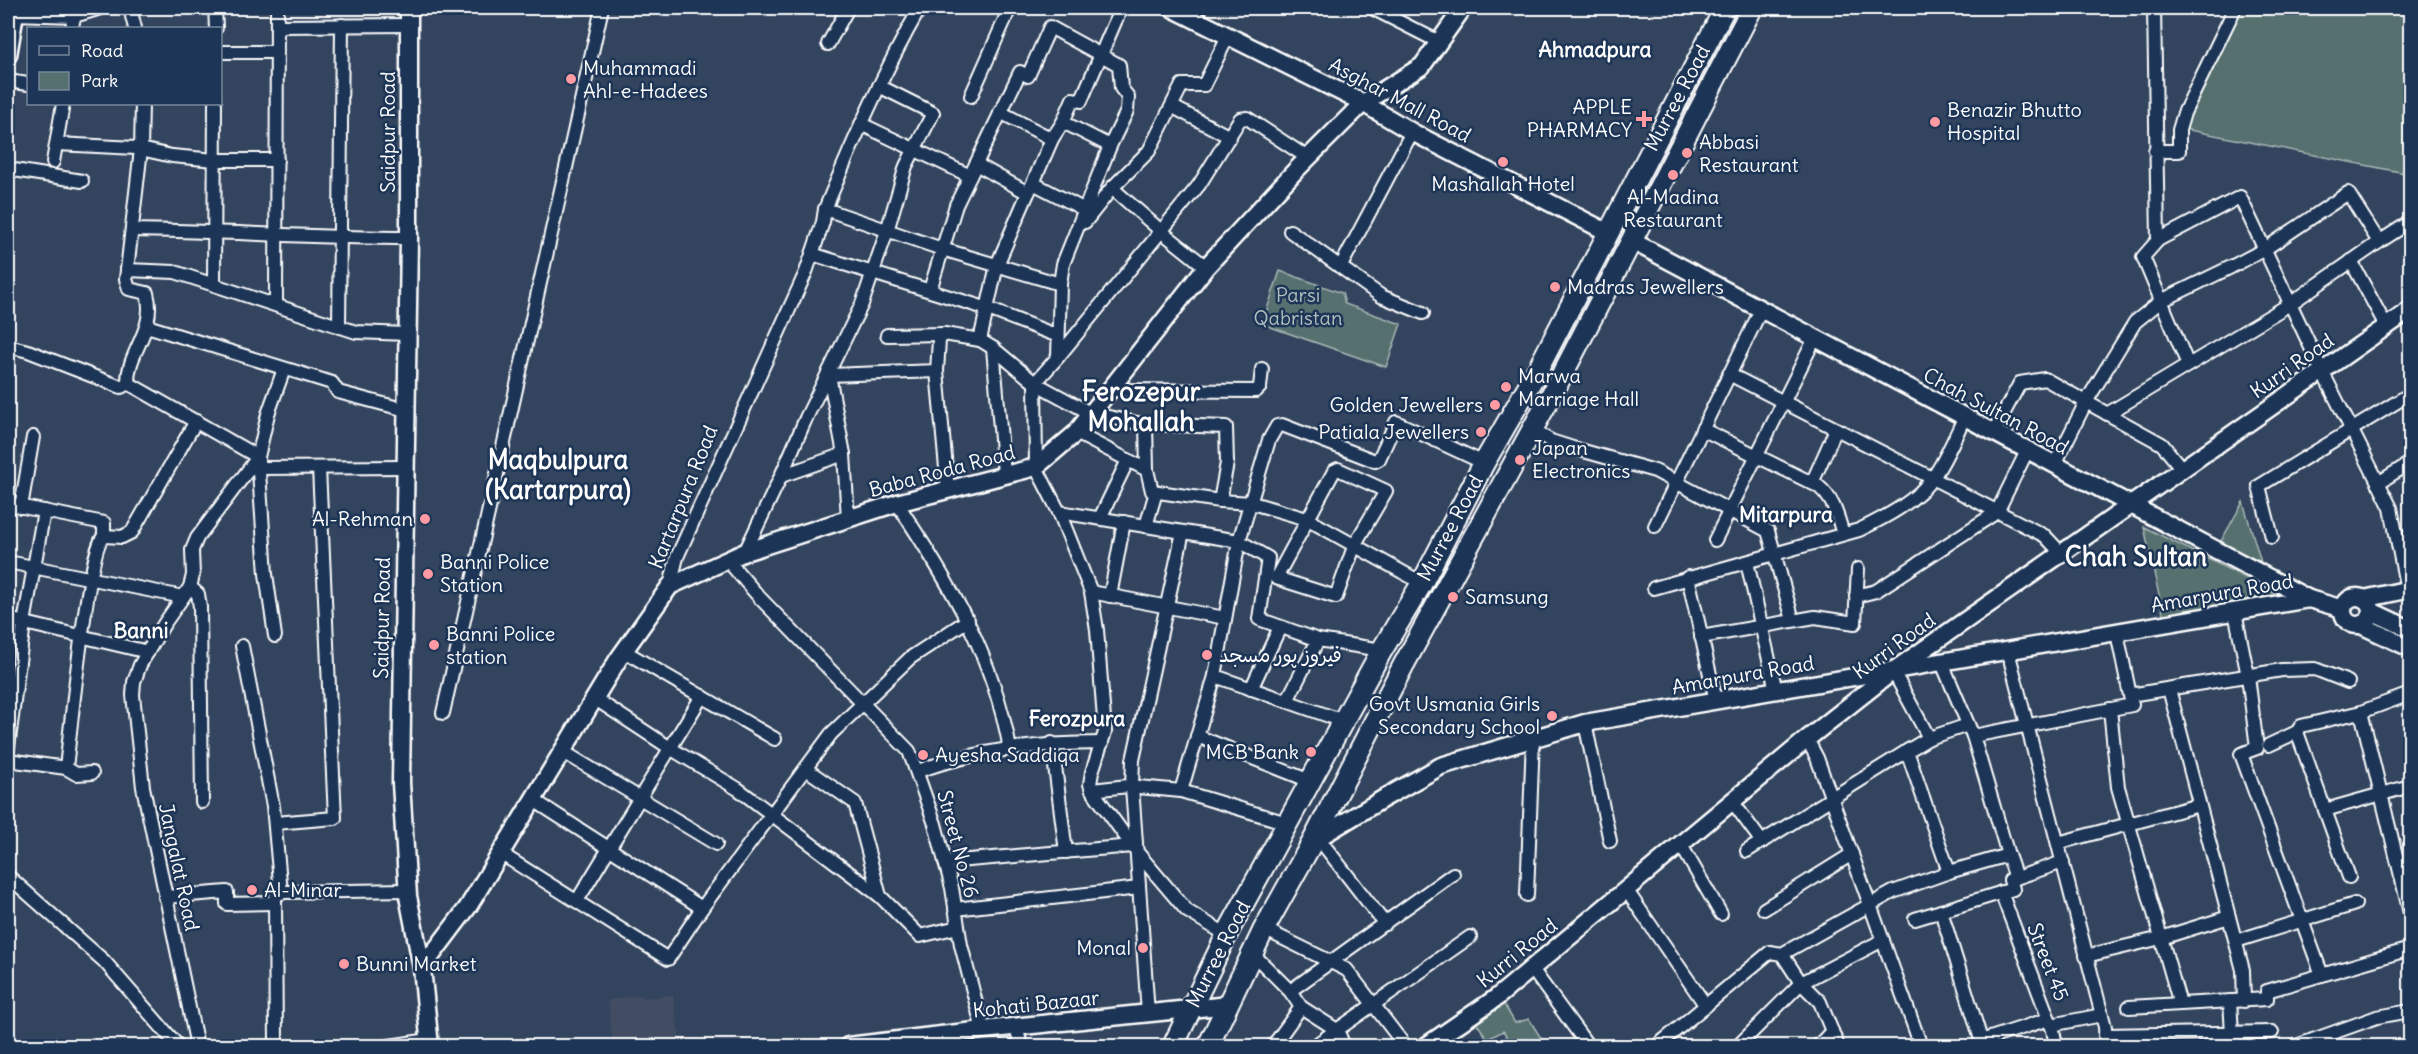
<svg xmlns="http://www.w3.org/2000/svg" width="2418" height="1054" font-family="Delius,'Playpen Sans Arabic',sans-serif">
<rect width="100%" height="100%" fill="#33445e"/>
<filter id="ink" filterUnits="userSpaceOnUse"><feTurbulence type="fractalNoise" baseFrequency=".0167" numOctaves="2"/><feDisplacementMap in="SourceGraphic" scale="12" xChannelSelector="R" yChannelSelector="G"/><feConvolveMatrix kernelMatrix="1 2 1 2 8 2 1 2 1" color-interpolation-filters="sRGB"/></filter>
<g filter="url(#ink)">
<!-- built -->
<polygon fill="#424e63" points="642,995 643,998 673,995 681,1046 613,1046 608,1000"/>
<!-- green -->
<g fill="#55706e" stroke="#aab8b6" stroke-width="1.5">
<polygon points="2242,8 2410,8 2410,174 2184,129"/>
<polygon points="1280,271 1342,293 1345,304 1401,324 1386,367 1262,324"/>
<polygon points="2243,502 2261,562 2220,543"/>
<polygon points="2144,527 2272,591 2278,600 2164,618"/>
<polygon points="1502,1001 1515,1023 1529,1019 1546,1046 1514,1046 1503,1031 1488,1039 1474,1020"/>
</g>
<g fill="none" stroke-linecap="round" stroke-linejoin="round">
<defs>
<g id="street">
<polyline points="130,8 135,28"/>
<polyline points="215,8 216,28"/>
<polyline points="1372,8 1439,42"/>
<polyline points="2154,8 2158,240 2143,257 2188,365"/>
<polyline points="15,14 74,16 101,8"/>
<polyline points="277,26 409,25"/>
<polyline points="72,28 74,16"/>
<polyline points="828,44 848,8"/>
<polyline points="220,52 276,52"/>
<polyline points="8,81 28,84"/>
<polyline points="971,96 1010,8"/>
<path d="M142 104 141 149 126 279 129 289 147 293C157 330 127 351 128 383L258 457 197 538 192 550 193 575 190 587 164 624 140 665 134 682 133 695 143 787 197 1046"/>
<polyline points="1173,107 1230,137"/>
<polyline points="1000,112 1052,139 1063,122 1110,146"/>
<polyline points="1063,122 1073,99 1081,101 1121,8"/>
<polyline points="861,124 970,176"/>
<polyline points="57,144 136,148 172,156 215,160 277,160"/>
<polyline points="2155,151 2179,151 2179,130 2184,113 2235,8"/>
<polyline points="53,162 63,104"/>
<polyline points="976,164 1020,72 1028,76 1050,27 1119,65 1121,88 1128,97 1127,111 1110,146 1063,264 1060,284 1058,357 1035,383 1036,467 1059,512 1091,592 1097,630 1105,732 1092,772 1090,784 1092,790 1136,851 1187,911 1227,935"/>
<polyline points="8,169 82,181"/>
<polyline points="1033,183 1052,139"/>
<polyline points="1112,188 1161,231 1206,267"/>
<polyline points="825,209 942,249 1060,284"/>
<polyline points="1085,222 1112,188 1149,151 1182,85 1204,85 1228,36"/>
<path d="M132 230C224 231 316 238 409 238"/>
<polyline points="1290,231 1381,296 1423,313"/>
<polyline points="2158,240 2240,197 2322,371 2391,508 2407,590"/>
<polyline points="812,254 988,309 1058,336"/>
<polyline points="2351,261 2386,326"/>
<polyline points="1341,266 1412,132"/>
<polyline points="127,270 175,272 356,332 407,334"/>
<polyline points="214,284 215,104"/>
<polyline points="930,290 956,205 976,164 1028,193 1033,183 1085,210"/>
<polyline points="276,305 277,8"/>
<polyline points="147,326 332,383 338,392 406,410"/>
<polyline points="339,327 342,25"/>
<polyline points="887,335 944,334"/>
<polyline points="980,340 997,265 1028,193"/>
<polyline points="8,346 28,351 121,387 128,383"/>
<polyline points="993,348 1004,474"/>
<polyline points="1058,357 1199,185 1240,119 1247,118 1308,158"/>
<polyline points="937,371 948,490"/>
<polyline points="1729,374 2045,536 2061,553"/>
<polyline points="1108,390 1256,391 1260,387 1262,369"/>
<polyline points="2107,414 2290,304 2379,242 2410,222"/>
<polyline points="1146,424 1147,470"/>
<path d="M1702 429 1818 486C1834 499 1837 515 1843 534"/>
<polyline points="1532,430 1551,441 1573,448 1655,471 1768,531 1793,620"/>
<polyline points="1076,433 1147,470 1152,491 1220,501 1252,503 1307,519 1422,583"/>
<polyline points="1993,433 2020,383 2045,379 2086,402 2054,466"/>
<polyline points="260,468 405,467"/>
<polygon points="1338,469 1386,491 1355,544 1336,597 1276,578 1334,471"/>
<polyline points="2182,469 2162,444 2086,402 2135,322 2161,301 2231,267 2265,249 2348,193 2379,242"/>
<polyline points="781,476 844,454"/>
<polyline points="1812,483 1836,429"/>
<polyline points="2378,483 2410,463"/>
<path d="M897 503C949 582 993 654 1010 749"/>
<polyline points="8,504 104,523 104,536"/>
<polyline points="21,507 33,437"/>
<polyline points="1059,512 1239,541 1268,558 1259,619 1318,640 1382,650"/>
<polyline points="1100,518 1128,460"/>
<polyline points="848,519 844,454 829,375 937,371 939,340 944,334 980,340 993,348 1035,383 1090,413 1142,424 1226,427 1227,463 1220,501"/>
<polyline points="1146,526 1156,492"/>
<polyline points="1655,526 1761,310"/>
<polyline points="2272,537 2259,486 2410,394"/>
<polyline points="1715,540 1815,338"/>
<polyline points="745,552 781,476 806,418 862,304 887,231 906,166 933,113 879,86"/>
<polyline points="728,561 760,598 909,751 935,824 952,888 961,945 983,1030"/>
<polyline points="8,562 183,597"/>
<polyline points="1747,562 1776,691"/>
<polyline points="1688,577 1716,701"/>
<path d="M670 586 677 557 806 272 823 222 825 209C854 140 883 72 920 8"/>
<polyline points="190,587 198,594 200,607 202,802"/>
<path d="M1654 588 1859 530C1886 517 1917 501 1934 476 1946 459 1955 437 1964 418"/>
<polyline points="1091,592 1225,618"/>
<polyline points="1110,596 1124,522"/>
<polyline points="1856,596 1876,591 1997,512 2027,451"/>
<polyline points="2235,612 2248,676 2257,748 2241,754 2322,975"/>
<polyline points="8,619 148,652"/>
<polyline points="275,636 266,574 258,457 268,414 284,369"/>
<polyline points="1701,637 1815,617 1855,623 1858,569"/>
<polyline points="242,646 273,806 281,893"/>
<polyline points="624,651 775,739"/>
<polyline points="2008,651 2105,1027 2106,1046"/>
<polyline points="1893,671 1929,738 1907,751 1949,872"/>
<polyline points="1215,676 1343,721"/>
<polyline points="1251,689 1280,627"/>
<polyline points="2169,689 2243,970 2244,1001"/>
<polyline points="2410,694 2361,712 2410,913"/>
<polyline points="2130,695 2282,670 2315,669 2348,682"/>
<polyline points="594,698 670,748 738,789 880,896 920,936 958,927"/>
<polyline points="1287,701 1318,640"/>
<polyline points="2110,709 2118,787 2180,1004"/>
<polyline points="443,713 602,8"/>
<polyline points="1585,723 1610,841"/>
<polyline points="2297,732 2349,877"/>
<polyline points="1197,736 1310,781"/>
<polyline points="1973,736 2132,705 2117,633"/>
<polyline points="1929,738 1968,725"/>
<polyline points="1807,739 1817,758 1921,1046"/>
<polyline points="1052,743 1066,852"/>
<polyline points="2269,745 2297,732 2301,726 2361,712"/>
<polyline points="8,748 24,623 44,511"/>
<polyline points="562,751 716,844"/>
<polyline points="8,760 66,768 76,774 92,773"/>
<path d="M66 768C70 735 88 548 104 536L122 537 132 532 196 421"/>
<polyline points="806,769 855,803 880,896"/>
<path d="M918 771C977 750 1039 743 1102 743"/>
<polyline points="1092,790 1128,786 1181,791 1287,823"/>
<polyline points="1181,791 1215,676 1239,541 1269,440 1277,426 1282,425 1375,461 1379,459 1396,422 1484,463"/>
<polyline points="532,799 702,908"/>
<polyline points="1732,801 1762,842"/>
<polyline points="2325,810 2410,786"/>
<polyline points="275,823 335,818 319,468"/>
<polyline points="1319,839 1385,924"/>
<polyline points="2058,843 2199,805"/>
<polyline points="1681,845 1721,914"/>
<polyline points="1747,851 1907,751"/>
<polyline points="500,853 668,959 702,908 831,734 910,658 968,620"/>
<polyline points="2008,855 2016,878"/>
<polyline points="945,862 1133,846"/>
<polyline points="8,876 104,961 178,1046"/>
<polyline points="1627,891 1706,1006"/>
<polyline points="2001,892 2053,1030 2056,1046"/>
<polyline points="1527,895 1533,738"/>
<polyline points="165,897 227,892 227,904 275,903"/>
<polyline points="577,901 702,696"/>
<polyline points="955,909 1139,888"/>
<polyline points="1764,909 1852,854"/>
<polyline points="1941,911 1983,1046"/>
<polyline points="1915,919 2013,889 2010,880 2063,862"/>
<polyline points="1264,929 1347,970 1405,1046"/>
<polyline points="2236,941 2355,904"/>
<polyline points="1252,953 1290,991 1301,1007 1337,1030 1344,1046"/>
<polyline points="1782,954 1801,983 1820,1002 1838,1046"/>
<polyline points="2086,956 2161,938 2229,917"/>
<polyline points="1532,969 1588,1046"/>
<polyline points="1290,991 1453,874"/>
<polyline points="2230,1001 2232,1033"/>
<polyline points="2129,1007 2267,999 2267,991 2410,949"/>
<polyline points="1148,1014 1132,786 1133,760 1183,532"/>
<polyline points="2051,1025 2102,1015"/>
<polyline points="1016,1026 1021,1046"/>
<polyline points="2105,1035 2272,1032"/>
<polyline points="1981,1041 2049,1019"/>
<polyline points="276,1046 275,899 277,894 285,892 408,890"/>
<polyline points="389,1046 429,1040"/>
<polyline points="1273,1046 1301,1007"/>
<polyline points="1314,1046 1470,937"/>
<polyline points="1657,1046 1770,952 1782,954 1893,892 1949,872 2008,855 1973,736 1942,663"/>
<polyline points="1738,1046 1801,983 1883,940"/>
<polyline points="1818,1046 1832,1031"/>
<polyline points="2296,1046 2377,1017 2410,1011"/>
</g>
<g id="secondary">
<polyline points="409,8 409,238 401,783 408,896 422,968 430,1046"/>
<polyline points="1172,8 1363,103 1412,132 1607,232"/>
<polyline points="8,55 16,8"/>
<polyline points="1632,241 2309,599 2343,609"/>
<circle cx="2357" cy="611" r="14"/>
<polyline points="2364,599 2410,589"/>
<polyline points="2371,611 2410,629"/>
<polyline points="2361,625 2410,648"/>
<polyline points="1313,841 1386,797 1441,766 1585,723 2309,599"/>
<polyline points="422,968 468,907 619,658 670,586 745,552 897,503 1036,467 1076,433 1206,267 1296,170 1363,103 1422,66 1463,8"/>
<polyline points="848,1046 983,1030 1229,1005"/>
<polyline points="1426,1046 1496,998 1807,739 1893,671 2410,310"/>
</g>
<g id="primary">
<polyline points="1173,1046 1229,930 1382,650 1422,583 1484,463 1537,371 1725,8"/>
<polyline points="1208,1046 1264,929 1313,841 1403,666 1560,379 1752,8"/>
</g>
</defs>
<!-- street casing -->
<use href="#street" stroke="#fff" stroke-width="16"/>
<!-- secondary casing -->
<use href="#secondary" stroke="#fff" stroke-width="21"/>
<!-- primary casing -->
<use href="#primary" stroke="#fff" stroke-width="24"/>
<!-- street -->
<use href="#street" stroke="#1d3557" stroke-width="12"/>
<!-- secondary -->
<use href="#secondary" stroke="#1d3557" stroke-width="16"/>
<!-- primary -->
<use href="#primary" stroke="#1d3557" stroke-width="20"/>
</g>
</g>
<!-- markers -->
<g fill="#ff9aa2" stroke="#1d3557" stroke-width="2">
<circle cx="571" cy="79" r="6"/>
<path d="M1641 110h6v6h6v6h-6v6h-6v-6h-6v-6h6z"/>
<circle cx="1935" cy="122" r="6"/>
<circle cx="1687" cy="153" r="6"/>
<circle cx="1503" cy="162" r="6"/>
<circle cx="1673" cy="175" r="6"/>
<circle cx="1555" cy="287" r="6"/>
<circle cx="1506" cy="387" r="6"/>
<circle cx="1495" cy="405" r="6"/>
<circle cx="1481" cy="432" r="6"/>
<circle cx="1520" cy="460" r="6"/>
<circle cx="425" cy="519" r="6"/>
<circle cx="428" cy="574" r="6"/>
<circle cx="1453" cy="597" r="6"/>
<circle cx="434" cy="645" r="6"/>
<circle cx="1207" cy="655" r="6"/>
<circle cx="1552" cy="716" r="6"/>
<circle cx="1311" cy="752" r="6"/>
<circle cx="923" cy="755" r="6"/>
<circle cx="252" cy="890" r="6"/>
<circle cx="1143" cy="948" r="6"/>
<circle cx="344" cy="964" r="6"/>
</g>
<g text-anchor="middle" stroke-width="5" stroke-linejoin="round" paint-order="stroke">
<!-- poi labels -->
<g font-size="20" fill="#fff" stroke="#1d3557" text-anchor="start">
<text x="583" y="75">Muhammadi<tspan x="583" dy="23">Ahl-e-Hadees</tspan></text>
<text x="1632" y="114" text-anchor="end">APPLE<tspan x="1632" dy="23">PHARMACY</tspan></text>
<text x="1947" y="117">Benazir Bhutto<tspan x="1947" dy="23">Hospital</tspan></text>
<text x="1699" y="149">Abbasi<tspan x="1699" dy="23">Restaurant</tspan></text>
<text x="1503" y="191" text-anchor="middle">Mashallah Hotel</text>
<text x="1673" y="204" text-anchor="middle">Al-Madina<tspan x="1673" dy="23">Restaurant</tspan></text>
<text x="1567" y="294">Madras Jewellers</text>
<text x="1518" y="383">Marwa<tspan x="1518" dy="23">Marriage Hall</tspan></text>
<text x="1483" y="412" text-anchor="end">Golden Jewellers</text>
<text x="1469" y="439" text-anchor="end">Patiala Jewellers</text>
<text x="1532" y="455">Japan<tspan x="1532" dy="23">Electronics</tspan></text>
<text x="413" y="526" text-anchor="end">Al-Rehman</text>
<text x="440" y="569">Banni Police<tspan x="440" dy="23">Station</tspan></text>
<text x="1465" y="604">Samsung</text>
<text x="446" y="641">Banni Police<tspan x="446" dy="23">station</tspan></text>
<text x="1219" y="662">فیروز پور مسجد</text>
<text x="1540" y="711" text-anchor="end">Govt Usmania Girls<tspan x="1540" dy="23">Secondary School</tspan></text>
<text x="1299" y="759" text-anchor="end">MCB Bank</text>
<text x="935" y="762">Ayesha Saddiqa</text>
<text x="264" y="897">Al-Minar</text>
<text x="1131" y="955" text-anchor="end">Monal</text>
<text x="356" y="971">Bunni Market</text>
</g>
<!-- street labels -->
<g font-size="20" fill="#fff" stroke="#1d3557">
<text transform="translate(1677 98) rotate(-62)" y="7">Murree Road</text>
<text transform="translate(1400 100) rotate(28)" y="7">Asghar Mall Road</text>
<text transform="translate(388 132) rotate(-90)" y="7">Saidpur Road</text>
<text transform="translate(2292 366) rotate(-35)" y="7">Kurri Road</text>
<text transform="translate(1996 411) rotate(28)" y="7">Chah Sultan Road</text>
<text transform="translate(942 471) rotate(-15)" y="7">Baba Roda Road</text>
<text transform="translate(683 497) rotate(-68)" y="7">Kartarpura Road</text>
<text transform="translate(1450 528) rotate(-62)" y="7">Murree Road</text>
<text transform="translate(2222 593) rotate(-10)" y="7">Amarpura Road</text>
<text transform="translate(382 618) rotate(-89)" y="7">Saidpur Road</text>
<text transform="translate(1894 646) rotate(-36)" y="7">Kurri Road</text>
<text transform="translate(1743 675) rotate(-10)" y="7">Amarpura Road</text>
<text transform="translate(958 844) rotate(75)" y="7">Street No 26</text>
<text transform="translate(179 867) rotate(78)" y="7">Jangalat Road</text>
<text transform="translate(1517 953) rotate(-39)" y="7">Kurri Road</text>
<text transform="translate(1218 954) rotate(-63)" y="7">Murree Road</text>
<text transform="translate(2048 962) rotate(69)" y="7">Street 45</text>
<text transform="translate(1036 1004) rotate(-6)" y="7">Kohati Bazaar</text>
</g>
<!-- park labels -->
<g font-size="20" fill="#b2bfbe" stroke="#1d3557">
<text x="1298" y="302">Parsi<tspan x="1298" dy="23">Qabristan</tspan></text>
</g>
<!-- neighbourhood labels -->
<g font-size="21" font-weight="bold" fill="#fff" stroke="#1d3557">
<text x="1595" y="57">Ahmadpura</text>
<text x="1786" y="522">Mitarpura</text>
<text x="141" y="638">Banni</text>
<text x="1077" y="726">Ferozpura</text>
</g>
<!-- district labels -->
<g font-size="26" font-weight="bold" fill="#fff" stroke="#1d3557">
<text x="1141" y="401">Ferozepur<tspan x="1141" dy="30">Mohallah</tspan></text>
<text x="558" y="469">Maqbulpura<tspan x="558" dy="30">(Kartarpura)</tspan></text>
<text x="2136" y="566">Chah Sultan</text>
</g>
</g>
<!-- margin -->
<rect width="2418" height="1054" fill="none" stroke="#1d3557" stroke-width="30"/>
<rect x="15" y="15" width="2388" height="1024" fill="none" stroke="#fff" stroke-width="2" filter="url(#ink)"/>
<!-- legend -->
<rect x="27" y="27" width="195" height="78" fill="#1d3557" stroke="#77869a" stroke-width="1.5"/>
<rect x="39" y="46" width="30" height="9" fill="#1d3557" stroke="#77869a" stroke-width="1.5"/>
<text x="81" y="57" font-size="18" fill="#ffffff">Road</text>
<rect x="39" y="72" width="30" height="18" fill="#55706e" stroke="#77869a" stroke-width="1.5"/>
<text x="81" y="87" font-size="18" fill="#ffffff">Park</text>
</svg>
